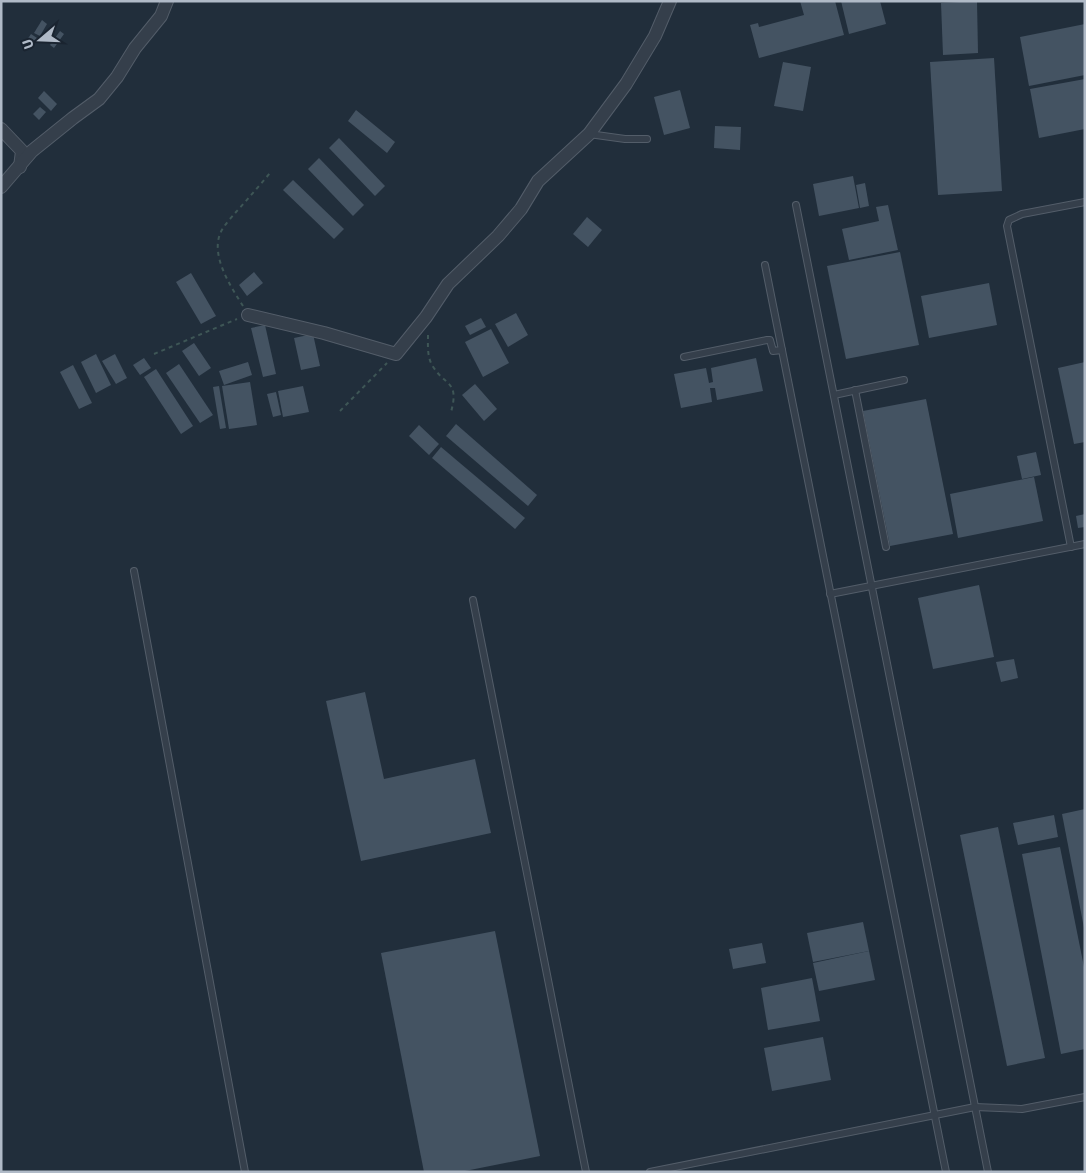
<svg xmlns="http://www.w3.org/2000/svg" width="1086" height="1173" font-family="Signika,sans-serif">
<rect width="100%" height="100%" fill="#212e3b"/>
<!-- building -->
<g fill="#445362">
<polygon points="800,1 835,1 844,35 759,58 750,25 758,23 759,27 804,15"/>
<polygon points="841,1 880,1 886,24 849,34"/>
<polygon points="977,1 978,53 943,55 941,3"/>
<polygon points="42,20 47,24 40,36 34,33"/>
<polygon points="1085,24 1085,75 1029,86 1020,37"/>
<polygon points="60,31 64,34 54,48 50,45"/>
<polygon points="31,34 37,38 31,47 25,43"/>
<polygon points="994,58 1002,191 938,195 930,62"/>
<polygon points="783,62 811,67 803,111 774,106"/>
<polygon points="1085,79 1085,129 1039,138 1030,89"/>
<polygon points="680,90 690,128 664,135 654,97"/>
<polygon points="44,91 57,104 51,111 38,98"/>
<polygon points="40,107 46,112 39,120 33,114"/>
<polygon points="356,110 395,142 387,153 348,121"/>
<polygon points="715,126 741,127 740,150 714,148"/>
<polygon points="339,138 385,186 375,196 329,148"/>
<polygon points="319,158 364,205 353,216 308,169"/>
<polygon points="853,176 859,208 819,216 813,184"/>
<polygon points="293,180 344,229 334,239 283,190"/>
<polygon points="865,183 869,206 860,208 856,185"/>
<polygon points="888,205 898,250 849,260 842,229 879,221 876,207"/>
<polygon points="587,217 602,230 588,247 573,234"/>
<polygon points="900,252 919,345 846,359 827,266"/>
<polygon points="254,272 263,283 247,296 239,285"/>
<polygon points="191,273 216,316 201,324 176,282"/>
<polygon points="989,283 997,325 929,338 921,296"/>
<polygon points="516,313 528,335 508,347 495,324"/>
<polygon points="481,318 486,327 470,335 465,326"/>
<polygon points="265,325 276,374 263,377 251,328"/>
<polygon points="491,329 509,363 483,377 465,342"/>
<polygon points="313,334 320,366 301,370 294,338"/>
<polygon points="194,343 211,368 199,376 182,351"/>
<polygon points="96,354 111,385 96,393 81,362"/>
<polygon points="115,354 127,378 116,384 102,361"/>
<polygon points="144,358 151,368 140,375 133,365"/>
<polygon points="756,358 763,391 717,400 715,388 710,388 712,402 681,408 674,374 706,368 709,383 713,382 711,368"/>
<polygon points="248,362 252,375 224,385 219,371"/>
<polygon points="1085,362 1085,442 1074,444 1058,368"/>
<polygon points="179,364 213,415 200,423 166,373"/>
<polygon points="73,365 92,403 79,409 60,372"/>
<polygon points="156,369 193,426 181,434 144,377"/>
<polygon points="250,382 257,425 229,429 222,386"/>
<polygon points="475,384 497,409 484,421 462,395"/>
<polygon points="219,386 226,428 220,429 213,387"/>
<polygon points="303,386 309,412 283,417 278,391"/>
<polygon points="276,392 281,415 273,417 267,394"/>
<polygon points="926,399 953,534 890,546 863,411"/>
<polygon points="456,424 537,495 528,506 446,436"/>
<polygon points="419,425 439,444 429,455 409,436"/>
<polygon points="441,447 525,518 515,529 432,458"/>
<polygon points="1036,452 1041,475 1022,479 1017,456"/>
<polygon points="1034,477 1043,521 958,538 950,494"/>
<polygon points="1085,514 1085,527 1078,528 1076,516"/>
<polygon points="979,585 994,657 933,669 918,598"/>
<polygon points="1014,659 1018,678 1001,682 996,662"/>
<polygon points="365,692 384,779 475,759 491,833 361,861 326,701"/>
<polygon points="1085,809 1085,928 1084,928 1062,814"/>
<polygon points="1054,815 1058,837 1018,845 1013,823"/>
<polygon points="998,827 1045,1058 1007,1066 960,835"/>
<polygon points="1060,847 1085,972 1085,1049 1061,1054 1022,854"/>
<polygon points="863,922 869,951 813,962 807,933"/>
<polygon points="495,931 540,1156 460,1172 424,1172 381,953"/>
<polygon points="762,943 766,963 733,969 729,949"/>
<polygon points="869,951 875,980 819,991 813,963"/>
<polygon points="812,978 820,1021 768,1030 761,988"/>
<polygon points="823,1037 831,1080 772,1091 764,1048"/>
</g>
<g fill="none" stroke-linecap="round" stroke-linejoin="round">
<defs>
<g id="service">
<polyline points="589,134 625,139 647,139"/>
<polyline points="796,205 988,1172"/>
<polyline points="765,265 946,1172"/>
<polyline points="684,357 767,340 770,340 773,351 782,350"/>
<polyline points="855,390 886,547"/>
<polyline points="834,395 904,380"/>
<polyline points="1071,547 1007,226 1009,220 1022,214 1085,202"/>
<polyline points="134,571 245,1172"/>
<polyline points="830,594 1085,544"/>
<polyline points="473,600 586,1172"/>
<polyline points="650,1172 975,1107 1022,1109 1085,1097"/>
</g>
<g id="minor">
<polyline points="1,129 22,151 20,167"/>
<polyline points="1,187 32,151 73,118 99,99 117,77 135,48 161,16 167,1"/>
<polyline points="248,315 324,333 396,354 426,317 448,284 498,236 521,209 538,181 589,134 626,84 655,36 670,1"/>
</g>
</defs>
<!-- service casing -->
<use href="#service" stroke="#535d69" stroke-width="8"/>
<!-- minor casing -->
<use href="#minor" stroke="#535d69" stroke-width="14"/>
<!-- path -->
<g stroke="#3e5656" stroke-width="2" stroke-dasharray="4 4" stroke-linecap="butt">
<path d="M243 306C231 287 211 257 220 234 223 226 231 218 236 212 248 199 259 186 270 173"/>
<path d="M428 335C428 345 427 356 432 365 444 386 460 380 451 412"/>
<polyline points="154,354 237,319"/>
<polyline points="340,411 387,363"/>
</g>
<!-- service -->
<use href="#service" stroke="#353f4b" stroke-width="6"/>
<!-- minor -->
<use href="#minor" stroke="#353f4b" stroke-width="12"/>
</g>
<!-- border -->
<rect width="1086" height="1173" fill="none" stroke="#b0bac7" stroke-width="5"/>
<!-- north arrow -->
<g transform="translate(40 40) rotate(251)" stroke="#1a2430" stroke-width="4" paint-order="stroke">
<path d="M0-4L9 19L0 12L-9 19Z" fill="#b0bac7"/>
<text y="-8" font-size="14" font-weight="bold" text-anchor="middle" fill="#b0bac7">U</text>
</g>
</svg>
